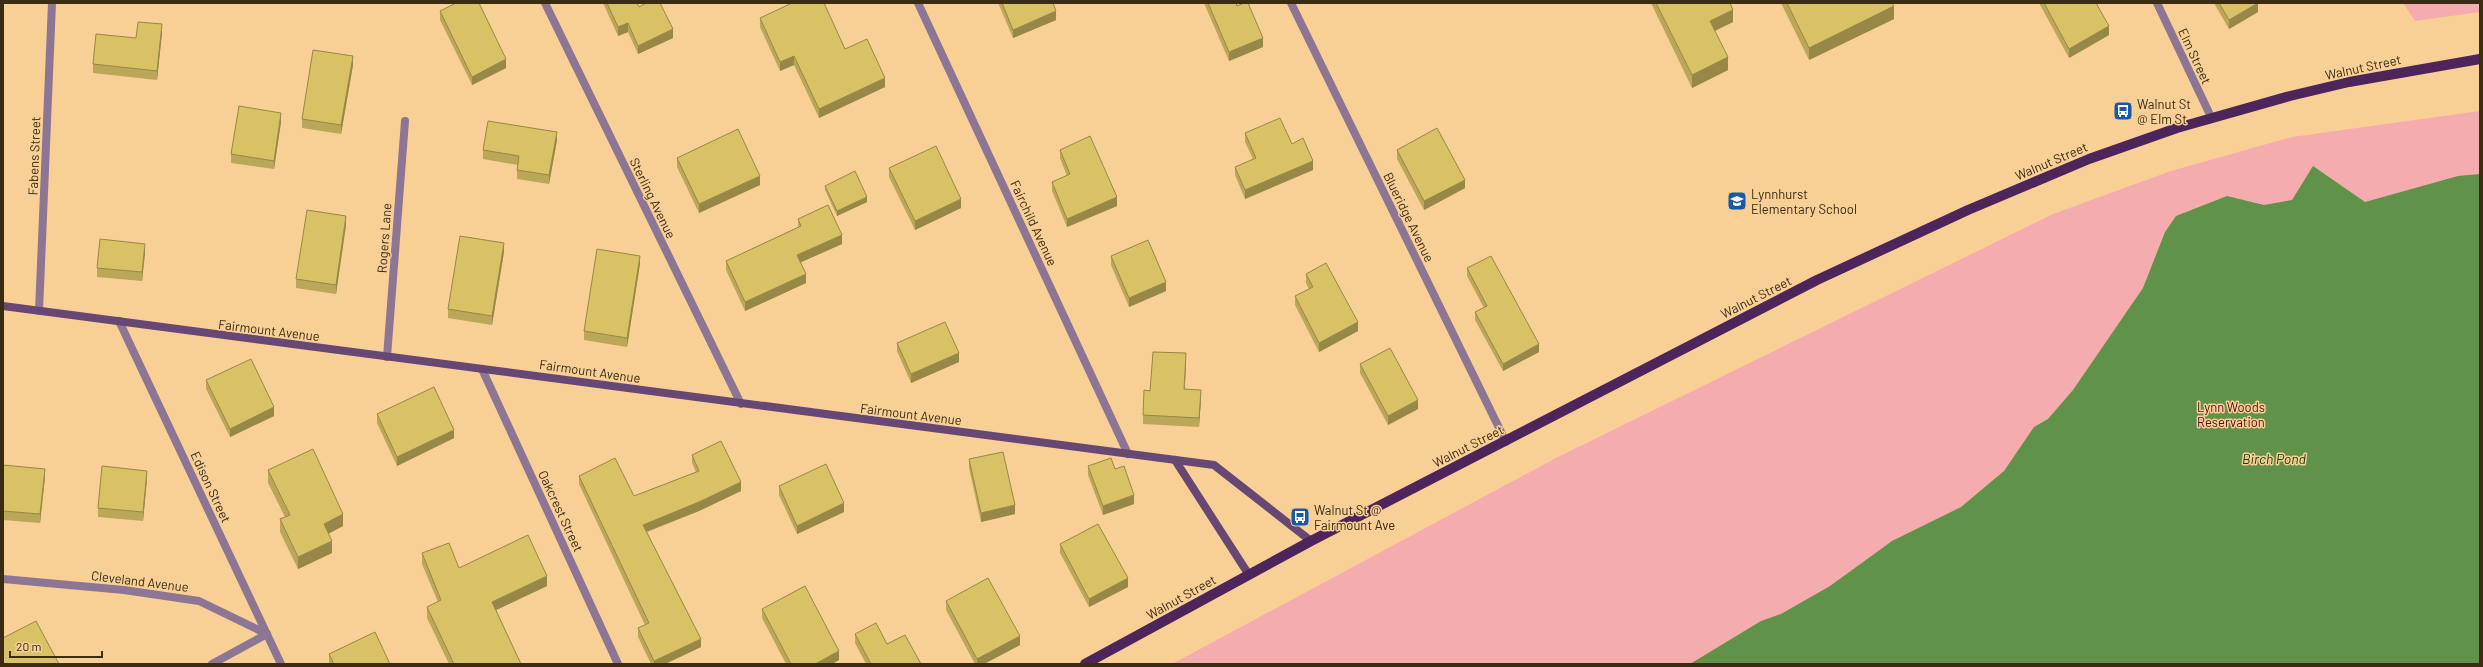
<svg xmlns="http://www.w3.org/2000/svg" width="2483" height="667" font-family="Barlow,sans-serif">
<rect width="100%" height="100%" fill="#f8d096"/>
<!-- green -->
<g fill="#f5acaf">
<polygon points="2403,3 2480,3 2480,12 2415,21"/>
<polygon points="2480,111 2480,664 1172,664 1556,458 2053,214 2171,171 2292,137"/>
</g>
<!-- water -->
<polygon fill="#60924a" points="2313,166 2365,202 2458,176 2480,174 2480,664 1690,664 1761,621 1781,614 1830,586 1892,541 1961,507 2004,471 2034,427 2048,419 2073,390 2143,288 2165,232 2176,216 2227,196 2264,205 2292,200"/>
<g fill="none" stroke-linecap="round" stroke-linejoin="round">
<!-- street -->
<g stroke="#8c7694" stroke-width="8">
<polyline points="545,3 741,404"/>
<polyline points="918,3 1128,454"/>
<polyline points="1291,3 1506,442"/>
<polyline points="2157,3 2212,119"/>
<polyline points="39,311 52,3"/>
<polyline points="119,321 281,664"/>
<polyline points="387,357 405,121"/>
<polyline points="482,369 618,664"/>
<polyline points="3,579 124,590 199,601 267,634"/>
<polyline points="212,664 267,634"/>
</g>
<!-- secondary -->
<g stroke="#674773" stroke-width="8">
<polyline points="3,306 1214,465 1311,541"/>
<polyline points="1175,460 1249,575"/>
</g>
<!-- primary -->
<polyline stroke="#4d255a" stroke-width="10" points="1085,664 1311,541 1817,280 1968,210 2089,159 2177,128 2290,96 2349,82 2480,59"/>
</g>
<!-- wall -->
<g fill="#baa757">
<polygon points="603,3 637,3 639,7 673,38 638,54 628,32 618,36"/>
<polygon points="999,3 1053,3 1056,20 1013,38 999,5"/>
<polygon points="1204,3 1236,3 1263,47 1229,61"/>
<polygon points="1651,3 1730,3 1733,22 1715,31 1728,70 1692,88"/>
<polygon points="1781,3 1892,3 1894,19 1809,60"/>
<polygon points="2039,3 2096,3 2109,35 2069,58"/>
<polygon points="2214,3 2258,3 2258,12 2229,29"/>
<polygon points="440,11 506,68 472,85 440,20"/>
<polygon points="760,18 845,49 885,87 819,118 794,65 780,71 760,27"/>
<polygon points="162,33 157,80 93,73 93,64 136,38"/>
<polygon points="353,65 341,134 302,128 302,119"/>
<polygon points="281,122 274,169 231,163 231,154"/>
<polygon points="1245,133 1292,144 1313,170 1245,199 1235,175 1235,167 1253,159 1245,142"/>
<polygon points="557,140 549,184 517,179 517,170 518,165 483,159 483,150"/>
<polygon points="1060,150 1117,206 1067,227 1052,191 1052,182 1067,176 1060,158"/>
<polygon points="1397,150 1465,188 1424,210 1397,159"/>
<polygon points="677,158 760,185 699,213 677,167"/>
<polygon points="889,168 961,208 915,230 889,177"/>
<polygon points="825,186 867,202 837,216 825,190"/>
<polygon points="798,219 842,244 801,262 806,283 745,311 726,270 726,261 798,227"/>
<polygon points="346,225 336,294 296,288 296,279"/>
<polygon points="504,252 492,325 448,318 448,309"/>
<polygon points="145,253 142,281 97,277 97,268"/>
<polygon points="1111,256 1166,291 1129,307 1111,265"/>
<polygon points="640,264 627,347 584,340 584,331"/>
<polygon points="1467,268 1539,352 1503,371 1475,320 1475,312 1484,308 1467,276"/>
<polygon points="1306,274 1358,331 1319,352 1295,305 1295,296 1309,289 1306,283"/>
<polygon points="897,343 959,362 911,383 897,351"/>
<polygon points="1186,362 1185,389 1201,399 1199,427 1143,424 1143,415 1150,391"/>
<polygon points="1360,364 1418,409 1388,425 1360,373"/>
<polygon points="206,380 274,416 230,437 206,389"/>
<polygon points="377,414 454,438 397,466 377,423"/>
<polygon points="692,455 741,491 699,511 647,532 701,647 665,664 651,664 638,637 638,628 645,625 579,484 579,476 634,496 696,472 692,463"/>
<polygon points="969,459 1015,514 981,522 969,468"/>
<polygon points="3,465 45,477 40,523 3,520"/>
<polygon points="1088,466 1115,469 1134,504 1103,515 1088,475"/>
<polygon points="268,470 343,526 328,534 332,553 298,569 280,532 280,519 285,517 268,483"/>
<polygon points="147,479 143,521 98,517 98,508"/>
<polygon points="779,486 844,512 797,534 779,495"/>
<polygon points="1060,544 1128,587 1089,607 1060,553"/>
<polygon points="422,553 459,568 547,586 496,610 521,664 449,664 427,618 427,607 438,602 422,564"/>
<polygon points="946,601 1020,645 984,664 975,664 946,610"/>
<polygon points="762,609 839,660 832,664 786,664 762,618"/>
<polygon points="855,634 887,644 921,664 866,664 855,643"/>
<polygon points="329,654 390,664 330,664 329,663"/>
</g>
<!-- shaded-wall -->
<g fill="#978847">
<polygon points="2258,3 2258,12 2229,29 2229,20"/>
<polygon points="1894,6 1894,19 1809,60 1809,48"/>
<polygon points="1733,10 1733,22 1710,33 1710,21"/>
<polygon points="1056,11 1056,20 1013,38 1013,30"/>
<polygon points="628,23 628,32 618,36 618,27"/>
<polygon points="162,24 162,33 157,80 157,71"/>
<polygon points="2109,26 2109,35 2069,58 2069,49"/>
<polygon points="673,29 673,38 638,54 638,46"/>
<polygon points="1263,38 1263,47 1229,61 1229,52"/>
<polygon points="353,56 353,65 341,134 341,125"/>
<polygon points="794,56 794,65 780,71 780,62"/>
<polygon points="1728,57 1728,70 1692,88 1692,75"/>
<polygon points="506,59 506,68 472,85 472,77"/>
<polygon points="885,78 885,87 819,118 819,109"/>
<polygon points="281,113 281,122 274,169 274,161"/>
<polygon points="557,132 557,140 549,184 549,175"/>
<polygon points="1313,161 1313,170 1245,199 1245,190"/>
<polygon points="760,176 760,185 699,213 699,204"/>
<polygon points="1465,180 1465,188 1424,210 1424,201"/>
<polygon points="867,197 867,202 837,216 837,211"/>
<polygon points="1117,197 1117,206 1067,227 1067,219"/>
<polygon points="961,199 961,208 915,230 915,221"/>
<polygon points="346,216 346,225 336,294 336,285"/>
<polygon points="842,235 842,244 797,264 797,255"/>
<polygon points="504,243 504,252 492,325 492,316"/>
<polygon points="145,244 145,253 142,281 142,272"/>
<polygon points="640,256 640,264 627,347 627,338"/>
<polygon points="806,274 806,283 745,311 745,302"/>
<polygon points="1166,282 1166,291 1129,307 1129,298"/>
<polygon points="1358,322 1358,331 1319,352 1319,343"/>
<polygon points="1539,344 1539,352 1503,371 1503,364"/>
<polygon points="959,353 959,362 911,383 911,374"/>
<polygon points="1186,353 1186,362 1184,398 1184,389"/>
<polygon points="1201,390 1201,399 1199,427 1199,418"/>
<polygon points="1418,400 1418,409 1388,425 1388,416"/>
<polygon points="274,407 274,416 230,437 230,429"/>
<polygon points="454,430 454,438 397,466 397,457"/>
<polygon points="45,469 45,477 40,523 40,514"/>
<polygon points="147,471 147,479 143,521 143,512"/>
<polygon points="741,482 741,491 699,511 643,533 643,525"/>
<polygon points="1134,495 1134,504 1103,515 1103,506"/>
<polygon points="844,503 844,512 797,534 797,526"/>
<polygon points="1015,505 1015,514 981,522 981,513"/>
<polygon points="343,514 343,526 324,536 324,524"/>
<polygon points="332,541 332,553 298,569 298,557"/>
<polygon points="547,576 547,586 492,612 492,602"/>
<polygon points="1128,578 1128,587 1089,607 1089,599"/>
<polygon points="1020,636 1020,645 984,664 977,664 977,659"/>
<polygon points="701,639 701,647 665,664 654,664 654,661"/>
<polygon points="839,651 839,660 832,664 815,664"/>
</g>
<!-- building -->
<g fill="#d8c265" stroke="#978847">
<polygon points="456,3 479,3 506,59 472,77 440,11"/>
<polygon points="607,3 637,3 639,7 646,3 660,3 673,29 638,46 628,23 618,27"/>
<polygon points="792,3 824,3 845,49 867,39 885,78 819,109 794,56 780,62 760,18"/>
<polygon points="1002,3 1053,3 1056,11 1013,30"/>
<polygon points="1208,3 1236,3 1237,6 1244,3 1248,3 1263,38 1229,52"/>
<polygon points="1656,3 1730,3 1733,10 1710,21 1728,57 1692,75"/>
<polygon points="1787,3 1892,3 1894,6 1809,48"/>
<polygon points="2044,3 2096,3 2109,26 2069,49"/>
<polygon points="2219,3 2258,3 2229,20"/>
<polygon points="138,22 162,24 157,71 93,64 96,34 136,38"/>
<polygon points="313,50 353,56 341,125 302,119"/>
<polygon points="239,106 281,113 274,161 231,154"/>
<polygon points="1280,118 1292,144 1303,138 1313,161 1245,190 1235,167 1256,158 1245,133"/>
<polygon points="488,121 557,132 549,175 517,170 519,156 483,150"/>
<polygon points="1437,128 1465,180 1424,201 1397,150"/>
<polygon points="738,129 760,176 699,204 677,158"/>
<polygon points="1090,136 1117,197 1067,219 1052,182 1070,174 1060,150"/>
<polygon points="936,146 961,199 915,221 889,168"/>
<polygon points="855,171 867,197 837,211 825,186"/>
<polygon points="828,205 842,235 797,255 806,274 745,302 726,261 801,226 798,219"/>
<polygon points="307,210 346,216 336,285 296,279"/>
<polygon points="460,236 504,243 492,316 448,309"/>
<polygon points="100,239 145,244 142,272 97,268"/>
<polygon points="1148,240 1166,282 1129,298 1111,256"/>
<polygon points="597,249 640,256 627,338 584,331"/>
<polygon points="1491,256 1539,344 1503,364 1475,312 1487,306 1467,268"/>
<polygon points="1326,263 1358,322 1319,343 1295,296 1313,287 1306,274"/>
<polygon points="945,322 959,353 911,374 897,343"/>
<polygon points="1390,348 1418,400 1388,416 1360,364"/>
<polygon points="1153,352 1186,353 1184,389 1201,390 1199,418 1143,415 1144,390 1150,391"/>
<polygon points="251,359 274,407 230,429 206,380"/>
<polygon points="434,387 454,430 397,457 377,414"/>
<polygon points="721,441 741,482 699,502 643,525 701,639 654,661 638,628 649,623 579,476 615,458 634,496 699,471 692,455"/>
<polygon points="313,449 343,514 324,524 332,541 298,557 280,519 290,515 268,470"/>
<polygon points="1003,452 1015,505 981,513 969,459"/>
<polygon points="1111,458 1115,469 1124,466 1134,495 1103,506 1088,466"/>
<polygon points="826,464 844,503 797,526 779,486"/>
<polygon points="3,465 45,469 40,514 3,511"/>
<polygon points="102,466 147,471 143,512 98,508"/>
<polygon points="1098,524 1128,578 1089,599 1060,544"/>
<polygon points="528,535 547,576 492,602 521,664 454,664 427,607 441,600 422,553 449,543 459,568"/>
<polygon points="988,578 1020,636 977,659 946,601"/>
<polygon points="805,586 839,651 815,664 791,664 762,609"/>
<polygon points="36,621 59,664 3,664 3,638"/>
<polygon points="876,623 887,644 905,635 921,664 871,664 855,634"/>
<polygon points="375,632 390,664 334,664 329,654"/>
</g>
<!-- icons -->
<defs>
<symbol id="bus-square" viewBox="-11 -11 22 22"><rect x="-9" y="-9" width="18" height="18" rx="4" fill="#1958a9" stroke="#f8d096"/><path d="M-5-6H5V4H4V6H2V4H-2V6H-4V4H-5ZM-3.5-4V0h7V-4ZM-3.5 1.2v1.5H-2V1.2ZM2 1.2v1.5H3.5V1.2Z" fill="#fff"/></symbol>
<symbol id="school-square" viewBox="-11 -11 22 22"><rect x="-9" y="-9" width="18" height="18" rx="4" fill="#1958a9" stroke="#f8d096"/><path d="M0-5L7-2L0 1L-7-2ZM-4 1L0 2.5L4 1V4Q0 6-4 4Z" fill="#fff"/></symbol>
</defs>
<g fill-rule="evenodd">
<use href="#bus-square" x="2112" y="100" width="22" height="22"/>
<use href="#school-square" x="1726" y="190" width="22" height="22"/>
<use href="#bus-square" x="1289" y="506" width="22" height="22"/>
</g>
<g text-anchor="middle" stroke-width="3" stroke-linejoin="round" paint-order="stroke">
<!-- street labels -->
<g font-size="13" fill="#3a2b13" stroke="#f8d096">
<text transform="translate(2195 56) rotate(65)" y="5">Elm Street</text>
<text transform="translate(2363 67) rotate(-12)" y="5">Walnut Street</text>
<text transform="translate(34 156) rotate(-88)" y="5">Fabens Street</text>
<text transform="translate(2051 161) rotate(-23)" y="5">Walnut Street</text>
<text transform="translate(653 198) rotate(64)" y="5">Sterling Avenue</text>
<text transform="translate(1409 217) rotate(64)" y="5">Blueridge Avenue</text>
<text transform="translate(1034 223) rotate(65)" y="5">Fairchild Avenue</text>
<text transform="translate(384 238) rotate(-86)" y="5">Rogers Lane</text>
<text transform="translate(1756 297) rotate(-27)" y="5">Walnut Street</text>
<text transform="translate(269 330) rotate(7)" y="5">Fairmount Avenue</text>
<text transform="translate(590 371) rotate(8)" y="5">Fairmount Avenue</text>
<text transform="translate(911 414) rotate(7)" y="5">Fairmount Avenue</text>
<text transform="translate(1468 446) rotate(-27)" y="5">Walnut Street</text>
<text transform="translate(211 487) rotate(65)" y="5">Edison Street</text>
<text transform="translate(561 511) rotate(65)" y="5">Oakcrest Street</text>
<text transform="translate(140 581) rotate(7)" y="5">Cleveland Avenue</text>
<text transform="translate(1181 597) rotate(-29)" y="5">Walnut Street</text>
</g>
<!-- poi labels -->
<g font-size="13" fill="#3a2b13" stroke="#f8d096" text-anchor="start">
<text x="2137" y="109">Walnut St<tspan x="2137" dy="15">@ Elm St</tspan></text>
<text x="1751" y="199">Lynnhurst<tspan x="1751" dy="15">Elementary School</tspan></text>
<text x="1314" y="515">Walnut St @<tspan x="1314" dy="15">Fairmount Ave</tspan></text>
</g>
<!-- park labels -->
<g font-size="13" fill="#610a1c" stroke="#f8d096">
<text x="2231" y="412">Lynn Woods<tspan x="2231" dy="15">Reservation</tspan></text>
</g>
<!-- water labels -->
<g font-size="14" font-style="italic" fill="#1b3d08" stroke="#f8d096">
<text x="2274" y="464">Birch Pond</text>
</g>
</g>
<!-- border -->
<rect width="2483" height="667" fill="none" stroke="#3a2b13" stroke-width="8"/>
<!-- scale -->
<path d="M10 651v6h92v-6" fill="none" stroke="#3a2b13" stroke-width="2"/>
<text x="16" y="651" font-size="12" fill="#3a2b13" stroke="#f8d096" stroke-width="3" paint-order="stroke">20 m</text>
</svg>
